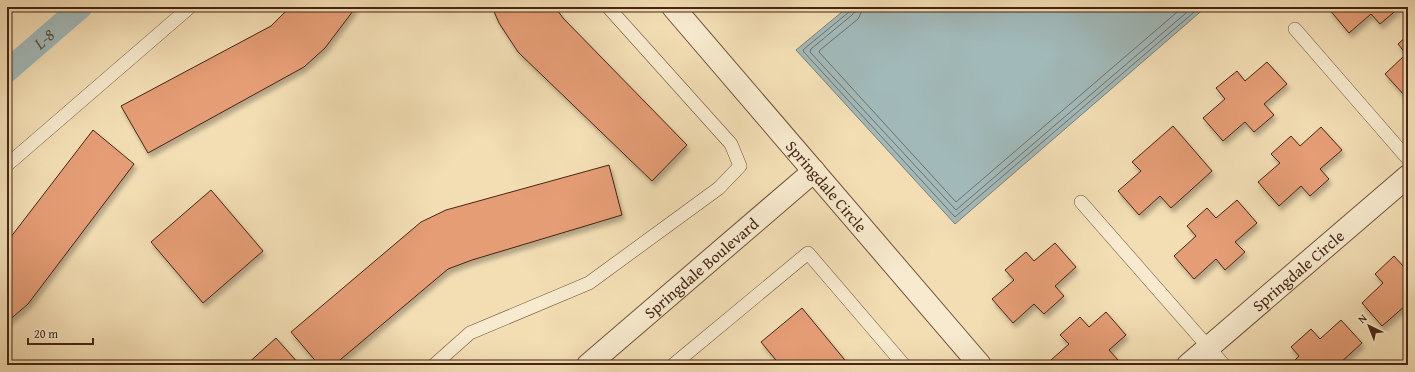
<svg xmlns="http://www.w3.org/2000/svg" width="1415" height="372" font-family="'Gentium Book Plus',serif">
<defs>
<filter id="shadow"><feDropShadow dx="2.5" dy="4.5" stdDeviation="2" flood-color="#0004"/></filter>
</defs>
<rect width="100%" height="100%" fill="#f3deb4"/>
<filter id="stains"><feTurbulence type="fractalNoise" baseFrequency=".005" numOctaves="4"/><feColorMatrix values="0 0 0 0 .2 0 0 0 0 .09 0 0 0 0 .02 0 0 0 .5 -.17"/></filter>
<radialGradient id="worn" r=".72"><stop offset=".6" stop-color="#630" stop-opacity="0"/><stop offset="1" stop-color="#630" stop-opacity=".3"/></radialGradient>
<!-- water -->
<polygon fill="#a1b9b9" stroke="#7d7e77" points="848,7 1206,7 955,224 796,50"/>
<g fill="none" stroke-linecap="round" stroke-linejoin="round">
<!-- shore -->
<g stroke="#746f66" stroke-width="1">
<polyline points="851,7 849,12 804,49 803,51 955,217 1200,7"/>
<polyline points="856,7 855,11 852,15 811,49 810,52 956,210 1193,7"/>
<polyline points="862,7 861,13 858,19 820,50 819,52 956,202 1183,7"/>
</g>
<!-- canal -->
<path stroke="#a1b9b9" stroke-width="23" id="s1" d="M7 71 81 7"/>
</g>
<!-- building -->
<g fill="#e59d75" stroke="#462513" filter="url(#shadow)">
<polygon points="290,7 356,7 325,48 304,67 148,153 121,106 271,26"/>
<polygon points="492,7 555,7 563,18 687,145 652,181 518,52 499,23"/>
<polygon points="1331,7 1400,7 1380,24 1371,14 1349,33 1329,9"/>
<polygon points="1408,35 1408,94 1405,96 1385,74 1406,54 1398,44"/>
<polygon points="1267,62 1287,84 1264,104 1274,115 1254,132 1245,122 1223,141 1203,118 1225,99 1216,88 1237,71 1245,81"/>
<polygon points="1173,126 1212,171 1171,208 1160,196 1139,215 1118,191 1141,171 1132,162"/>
<polygon points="1321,127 1342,150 1320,169 1329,179 1310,196 1301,186 1279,206 1258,182 1280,163 1271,154 1291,136 1300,146"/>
<polygon points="93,130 134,164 28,304 7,322 7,242"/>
<polygon points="609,165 622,215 472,260 448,269 334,365 319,365 291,332 421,222 446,210"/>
<polygon points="211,190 263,251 203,303 151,242"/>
<polygon points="1237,200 1257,223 1235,242 1245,252 1225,270 1216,259 1194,279 1174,256 1196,236 1187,226 1207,208 1216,218"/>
<polygon points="1055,243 1076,267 1055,286 1064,296 1044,314 1034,304 1013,323 992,299 1014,280 1005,270 1026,252 1034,261"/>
<polygon points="1394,256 1404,267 1408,263 1408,310 1405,306 1382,326 1362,303 1383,283 1375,274"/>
<polygon points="802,308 849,365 780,365 761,342"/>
<polygon points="1106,312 1126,335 1109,350 1118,360 1113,365 1056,365 1051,360 1069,344 1060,335 1080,317 1089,327"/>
<polygon points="1341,320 1362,343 1340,363 1342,365 1290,365 1299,356 1291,347 1311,329 1320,339"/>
<polygon points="276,338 300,365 246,365"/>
</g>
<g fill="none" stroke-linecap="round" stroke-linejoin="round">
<defs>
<g id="lane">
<polyline points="1295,29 1408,159"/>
<polyline points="7,165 190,7"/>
<polyline points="1081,202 1224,365"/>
<polyline points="434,365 470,333 589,283 719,188 740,166 731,144 608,7"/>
<polyline points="673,365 808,253 904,365"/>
</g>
<g id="street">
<path id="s2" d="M673 7 980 365"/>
<path id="s3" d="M588 365 814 171"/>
<path id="s4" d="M1188 365 1408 176"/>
</g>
</defs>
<!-- lane casing -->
<use href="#lane" stroke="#71533b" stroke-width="14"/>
<!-- street casing -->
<use href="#street" stroke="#71533b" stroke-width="24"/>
<!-- lane -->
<use href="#lane" stroke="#f7eace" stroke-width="13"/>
<!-- street -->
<use href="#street" stroke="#f7eace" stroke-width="22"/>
</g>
<g text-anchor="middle" stroke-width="3" stroke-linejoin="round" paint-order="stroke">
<!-- street labels -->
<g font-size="16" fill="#462513" stroke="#f7eace">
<text dy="6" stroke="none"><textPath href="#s2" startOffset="236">Springdale Circle</textPath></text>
<text dy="6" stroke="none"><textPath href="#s3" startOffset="149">Springdale Boulevard</textPath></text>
<text dy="6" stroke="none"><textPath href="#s4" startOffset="145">Springdale Circle</textPath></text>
</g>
<!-- water labels -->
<g font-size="17" font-style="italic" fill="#5d4a3c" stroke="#f7eace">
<text dy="6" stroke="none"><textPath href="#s1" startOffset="49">L-8</textPath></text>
</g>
</g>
<!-- margin -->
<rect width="1415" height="372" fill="none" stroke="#f3deb4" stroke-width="24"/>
<rect x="8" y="8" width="1399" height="356" fill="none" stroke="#462513" stroke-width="2"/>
<rect x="12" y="12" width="1391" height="348" fill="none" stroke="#462513"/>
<!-- north arrow -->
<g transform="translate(1369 326) rotate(317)" stroke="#f7eace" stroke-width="3" paint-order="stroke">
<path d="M0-3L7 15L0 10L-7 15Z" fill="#462513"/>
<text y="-6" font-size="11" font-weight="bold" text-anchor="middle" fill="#462513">N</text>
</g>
<!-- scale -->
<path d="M28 338v6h65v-6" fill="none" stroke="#462513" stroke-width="2"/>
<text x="34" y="338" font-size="12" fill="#462513" stroke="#f7eace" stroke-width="3" paint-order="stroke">20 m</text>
<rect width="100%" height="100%" filter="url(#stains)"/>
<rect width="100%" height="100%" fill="url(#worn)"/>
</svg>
